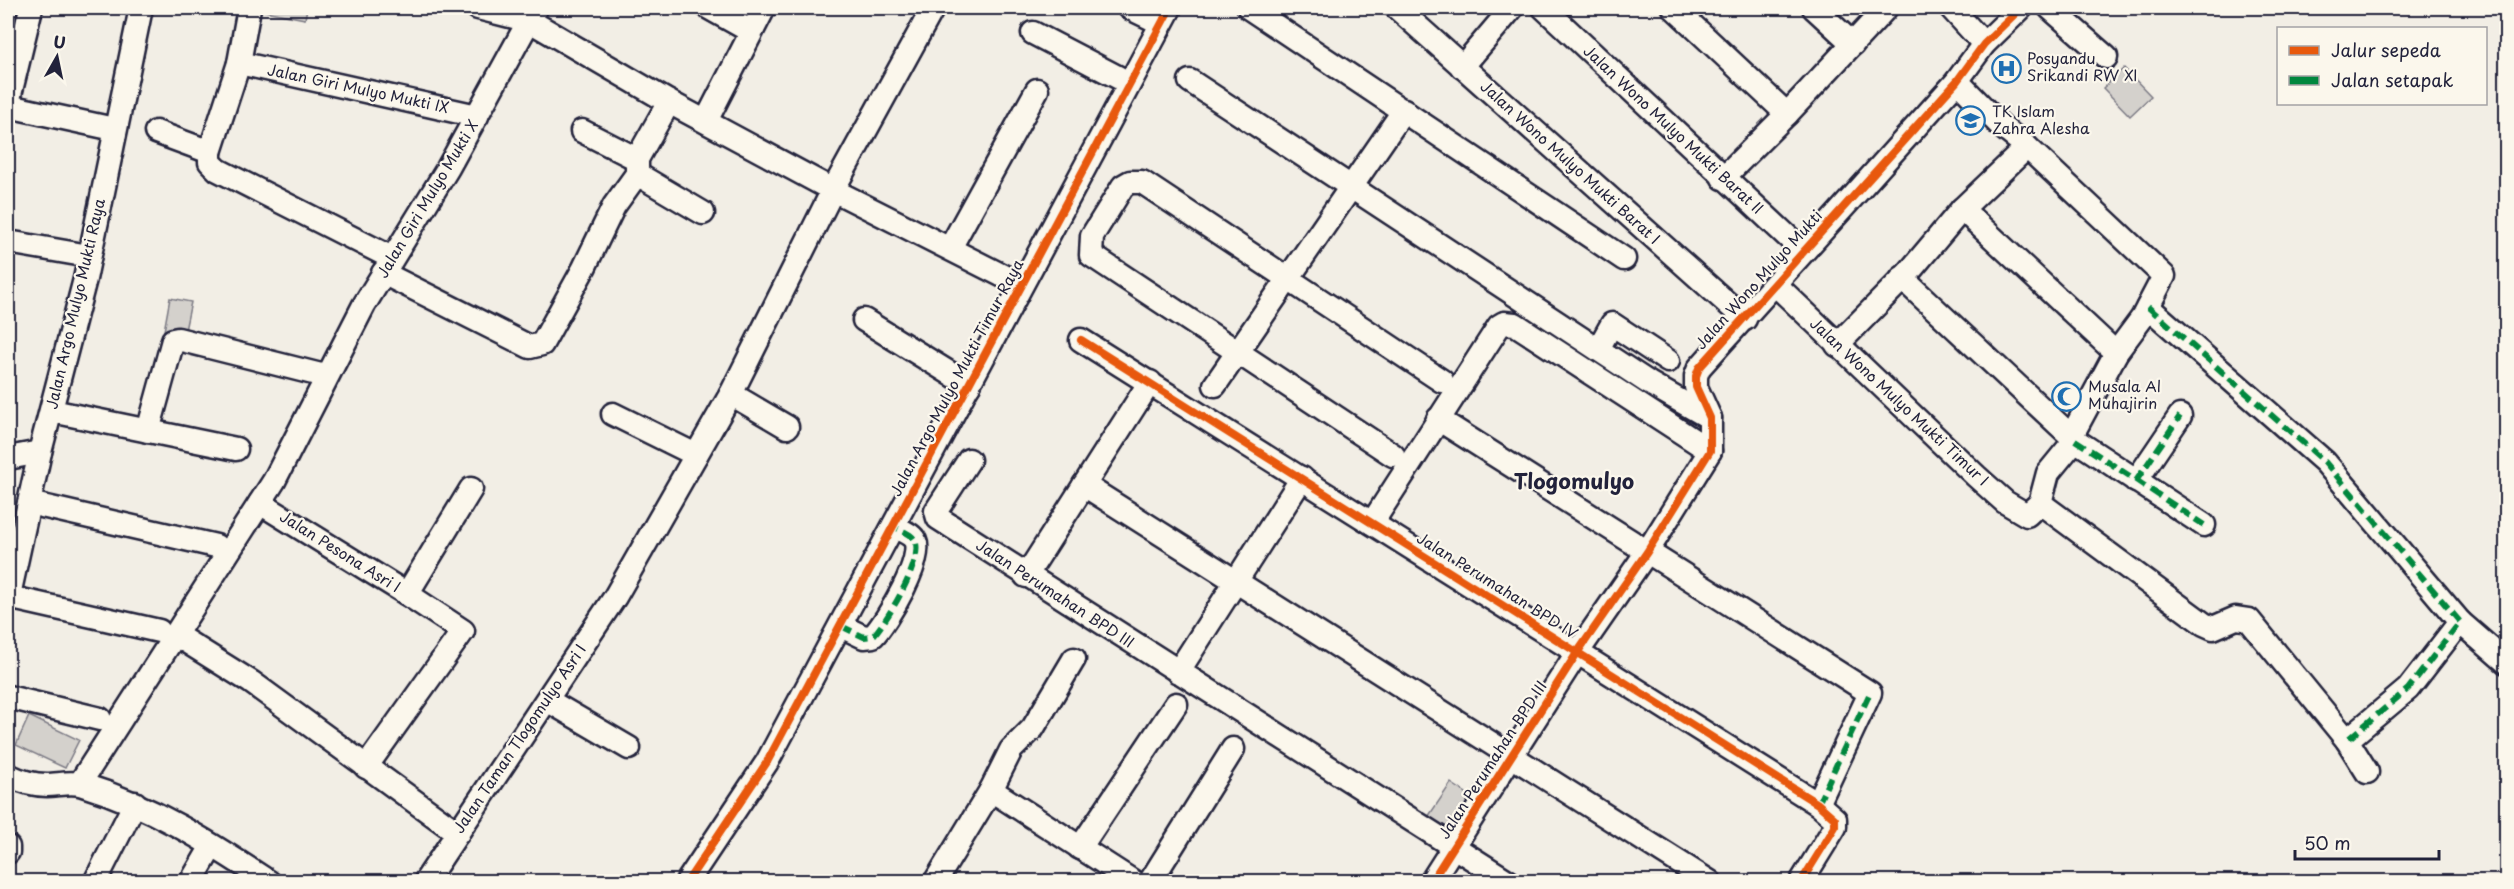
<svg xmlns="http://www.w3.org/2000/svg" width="2514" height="889" font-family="'Playpen Sans',sans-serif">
<rect width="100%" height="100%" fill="#f2eee5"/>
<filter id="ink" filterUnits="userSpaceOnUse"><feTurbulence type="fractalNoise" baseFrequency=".0167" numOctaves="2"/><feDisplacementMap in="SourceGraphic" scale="12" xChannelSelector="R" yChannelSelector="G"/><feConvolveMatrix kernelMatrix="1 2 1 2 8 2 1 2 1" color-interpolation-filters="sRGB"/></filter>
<g filter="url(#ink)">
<!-- green -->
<g fill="#d4d1cc" stroke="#7b7a84" stroke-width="1.5">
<polygon points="250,8 307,8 305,19"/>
<polygon points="2124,68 2151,96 2130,116 2103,88"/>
<polygon points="170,298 191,302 184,335 164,331"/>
<polygon points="29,716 79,740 65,768 16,745"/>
<polygon points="1451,783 1472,797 1447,834 1426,820"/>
</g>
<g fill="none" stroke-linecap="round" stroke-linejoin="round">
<defs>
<g id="minor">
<polyline points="249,8 239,63 210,152 210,162 218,170 392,258"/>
<polyline points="478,8 530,21 669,102 833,190 1021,285"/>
<polyline points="709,8 750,31"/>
<polyline points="1130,8 1161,23"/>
<polyline points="1249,8 1624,259"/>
<polyline points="1397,8 1745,319"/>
<polyline points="1544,8 1803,251"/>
<polyline points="1674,8 1787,114"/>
<polyline points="1814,8 1853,44"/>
<polyline points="1951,8 1984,44"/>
<polyline points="2050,8 2106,57"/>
<polyline points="1033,33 1129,83"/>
<polyline points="239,63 477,116"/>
<polyline points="1462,67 1512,8"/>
<polyline points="1190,81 1649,383 1710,418"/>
<polyline points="1957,81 2002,127 2027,147 2164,276 2142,318 2116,353 2072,435"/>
<polyline points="8,103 31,8"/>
<polyline points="8,106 114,129"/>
<polyline points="706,121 764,8"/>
<polyline points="582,131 637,159"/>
<polyline points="156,132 210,152"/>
<polyline points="637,174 703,213"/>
<polyline points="1723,178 1787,114 1886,8"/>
<polyline points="1962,209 2116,353"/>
<polyline points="8,242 89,256"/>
<polyline points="950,248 1037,90"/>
<polyline points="383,273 530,347 542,344 584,268 614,206 637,174 637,159 669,102"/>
<polyline points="1902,278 2075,440 2204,525"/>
<polyline points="1775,284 1976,476 2005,502 2027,515 2040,503 2048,473 2075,440"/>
<polyline points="2148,307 2325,462 2460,622 2506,662"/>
<polyline points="864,320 969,385"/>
<polyline points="1081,340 1818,804 1835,819 1835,827 1801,882"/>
<polyline points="1837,345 1909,272 1962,209 2027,147"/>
<polyline points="1598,349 1612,324 1668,361"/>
<polyline points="1215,385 1404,110"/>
<polyline points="52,411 236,449"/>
<polyline points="613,414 696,455"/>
<polyline points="1438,419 1870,693 1818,804"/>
<polyline points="787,427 731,394 833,190 933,8"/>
<polyline points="148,431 173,340 178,339 325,376"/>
<polyline points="1393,455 1091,255 1092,236 1123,186 1130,182 1142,182 1442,381"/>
<polyline points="8,458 40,452"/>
<polyline points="969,460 936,511 938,518 1509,882"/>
<polyline points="2136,481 2180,416"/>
<polyline points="1084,485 1710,882"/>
<polyline points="29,503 216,546"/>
<polyline points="260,503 407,594 463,631 366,767"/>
<polyline points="2040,503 2204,624 2213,628 2236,618 2249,620 2347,740 2367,772"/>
<polyline points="1372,523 1499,326 1504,323 1515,324 1710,451"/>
<polyline points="1026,576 1150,382"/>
<polyline points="407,594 471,489"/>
<polyline points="8,597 159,631"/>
<polyline points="8,600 40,452 85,279 141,8"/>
<path d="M841 626 864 637 873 636C886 623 927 555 914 539 910 533 900 530 894 527"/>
<polyline points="176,635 251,682 458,833"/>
<polyline points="1178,672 1302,478"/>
<polyline points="8,697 100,719"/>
<polyline points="547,700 629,748"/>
<polyline points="2347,740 2408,689 2460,622"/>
<path d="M8 775C20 781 33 785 47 785 58 785 72 781 83 785 152 806 209 842 269 882"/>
<polyline points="80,783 274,481 364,305 448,168 536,8"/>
<polyline points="991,790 1134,882"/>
<polyline points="8,847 8,852"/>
<polyline points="1080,848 1176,704"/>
<polyline points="95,882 135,803"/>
<polyline points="191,882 212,846"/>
<polyline points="425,882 615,597 731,394"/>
<polyline points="687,882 767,762 1170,8"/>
<polyline points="935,882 991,790 1011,750 1033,728 1074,659"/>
<polyline points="1150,882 1233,749"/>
<polyline points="1431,882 1577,653 1647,552 1710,451 1710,418 1696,387 1696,376 1699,368 1957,81 1984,44 2021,8"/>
</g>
</defs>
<!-- minor casing -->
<use href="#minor" stroke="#22223b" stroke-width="27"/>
<!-- minor -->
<use href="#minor" stroke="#fbf7ec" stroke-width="22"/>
<!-- quiet -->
<g stroke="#00873e" stroke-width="6" stroke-dasharray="12 6" stroke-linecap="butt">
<polyline points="2148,307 2325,462 2460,622 2408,689 2347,740"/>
<polyline points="2075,440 2204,525"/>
<polyline points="2136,481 2180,416"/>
<path d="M841 626 864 637 873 636C886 623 927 555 914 539 910 533 900 530 894 527"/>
<polyline points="1818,804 1870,693"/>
</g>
<defs>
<g id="cycleway">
<polyline points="1081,340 1818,804 1835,819 1835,827 1801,882"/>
<polyline points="687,882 767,762 1170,8"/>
<polyline points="1431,882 1577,653 1647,552 1710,451 1710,418 1696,387 1696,376 1699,368 1957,81 1984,44 2021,8"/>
</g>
</defs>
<!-- cycleway casing -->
<use href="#cycleway" stroke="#fbf7ec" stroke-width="11"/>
<!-- cycleway -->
<use href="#cycleway" stroke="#e8590c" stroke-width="8"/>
</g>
</g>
<!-- icons -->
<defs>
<symbol id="hospital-ring" viewBox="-11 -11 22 22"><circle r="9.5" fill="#fbf7ec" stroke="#1f6fb2" stroke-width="1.5"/><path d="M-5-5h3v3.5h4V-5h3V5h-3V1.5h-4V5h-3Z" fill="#1f6fb2"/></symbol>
<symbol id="school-ring" viewBox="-11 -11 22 22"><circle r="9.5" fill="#fbf7ec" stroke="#1f6fb2" stroke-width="1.5"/><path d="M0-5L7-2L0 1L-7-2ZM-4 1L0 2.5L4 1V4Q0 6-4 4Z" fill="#1f6fb2"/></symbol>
<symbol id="mosque-ring" viewBox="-11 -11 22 22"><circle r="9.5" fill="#fbf7ec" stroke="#1f6fb2" stroke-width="1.5"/><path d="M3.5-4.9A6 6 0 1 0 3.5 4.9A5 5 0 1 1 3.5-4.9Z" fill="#1f6fb2"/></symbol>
</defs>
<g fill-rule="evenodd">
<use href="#hospital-ring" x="1990" y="52" width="33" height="33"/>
<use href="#school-ring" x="1954" y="104" width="33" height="33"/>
<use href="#mosque-ring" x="2050" y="380" width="33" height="33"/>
</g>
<g text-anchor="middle" stroke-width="4.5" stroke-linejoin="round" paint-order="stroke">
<!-- poi labels -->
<g font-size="15" fill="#22223b" stroke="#fbf7ec" text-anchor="start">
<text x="2027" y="64">Posyandu<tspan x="2027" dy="17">Srikandi RW XI</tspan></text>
<text x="1992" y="117">TK Islam<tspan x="1992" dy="17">Zahra Alesha</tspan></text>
<text x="2088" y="392">Musala Al<tspan x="2088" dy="17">Muhajirin</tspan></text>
</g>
<!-- street labels -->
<g font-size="15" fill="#22223b" stroke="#fbf7ec">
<text transform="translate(358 89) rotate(12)" y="5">Jalan Giri Mulyo Mukti IX</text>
<text transform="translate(1673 130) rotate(43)" y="5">Jalan Wono Mulyo Mukti Barat II</text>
<text transform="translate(1570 163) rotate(42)" y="5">Jalan Wono Mulyo Mukti Barat I</text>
<text transform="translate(428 199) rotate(-59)" y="5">Jalan Giri Mulyo Mukti X</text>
<text transform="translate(1759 280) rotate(-48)" y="5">Jalan Wono Mulyo Mukti</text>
<text transform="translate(76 304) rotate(-77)" y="5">Jalan Argo Mulyo Mukti Raya</text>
<text transform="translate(957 378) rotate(-62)" y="5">Jalan Argo Mulyo Mukti Timur Raya</text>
<text transform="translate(1899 402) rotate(43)" y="5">Jalan Wono Mulyo Mukti Timur I</text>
<text transform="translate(340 552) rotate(32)" y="5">Jalan Pesona Asri I</text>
<text transform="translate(1497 586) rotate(32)" y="5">Jalan Perumahan BPD IV</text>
<text transform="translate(1055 594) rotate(33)" y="5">Jalan Perumahan BPD III</text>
<text transform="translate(520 739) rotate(-56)" y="5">Jalan Taman Tlogomulyo Asri I</text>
<text transform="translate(1493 760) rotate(-57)" y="5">Jalan Perumahan BPD III</text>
</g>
<!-- district labels -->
<g font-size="21" font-weight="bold" fill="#22223b" stroke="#fbf7ec">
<text x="1574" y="489">Tlogomulyo</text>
</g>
</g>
<!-- margin -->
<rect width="2514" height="889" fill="none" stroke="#fbf7ec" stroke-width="30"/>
<rect x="15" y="15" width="2484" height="859" fill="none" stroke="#22223b" stroke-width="2" filter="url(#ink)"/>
<!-- legend -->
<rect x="2277" y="27" width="210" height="78" fill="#fbf7ec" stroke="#a4a2a5" stroke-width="1.5"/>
<rect x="2289" y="46" width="30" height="9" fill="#e8590c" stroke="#a4a2a5" stroke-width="1.5"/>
<text x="2331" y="57" font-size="18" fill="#22223b">Jalur sepeda</text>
<rect x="2289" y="76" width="30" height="9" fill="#00873e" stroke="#a4a2a5" stroke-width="1.5"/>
<text x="2331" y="87" font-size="18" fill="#22223b">Jalan setapak</text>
<!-- north arrow -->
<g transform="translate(57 57) rotate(9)" stroke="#fbf7ec" stroke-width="4.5" paint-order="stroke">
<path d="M0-4.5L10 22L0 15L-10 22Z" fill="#22223b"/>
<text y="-9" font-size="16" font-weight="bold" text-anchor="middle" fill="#22223b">U</text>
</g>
<!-- scale -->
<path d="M2295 850v9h144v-9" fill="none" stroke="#22223b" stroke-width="3"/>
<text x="2304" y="850" font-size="18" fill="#22223b" stroke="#fbf7ec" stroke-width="4.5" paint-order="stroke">50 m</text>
</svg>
